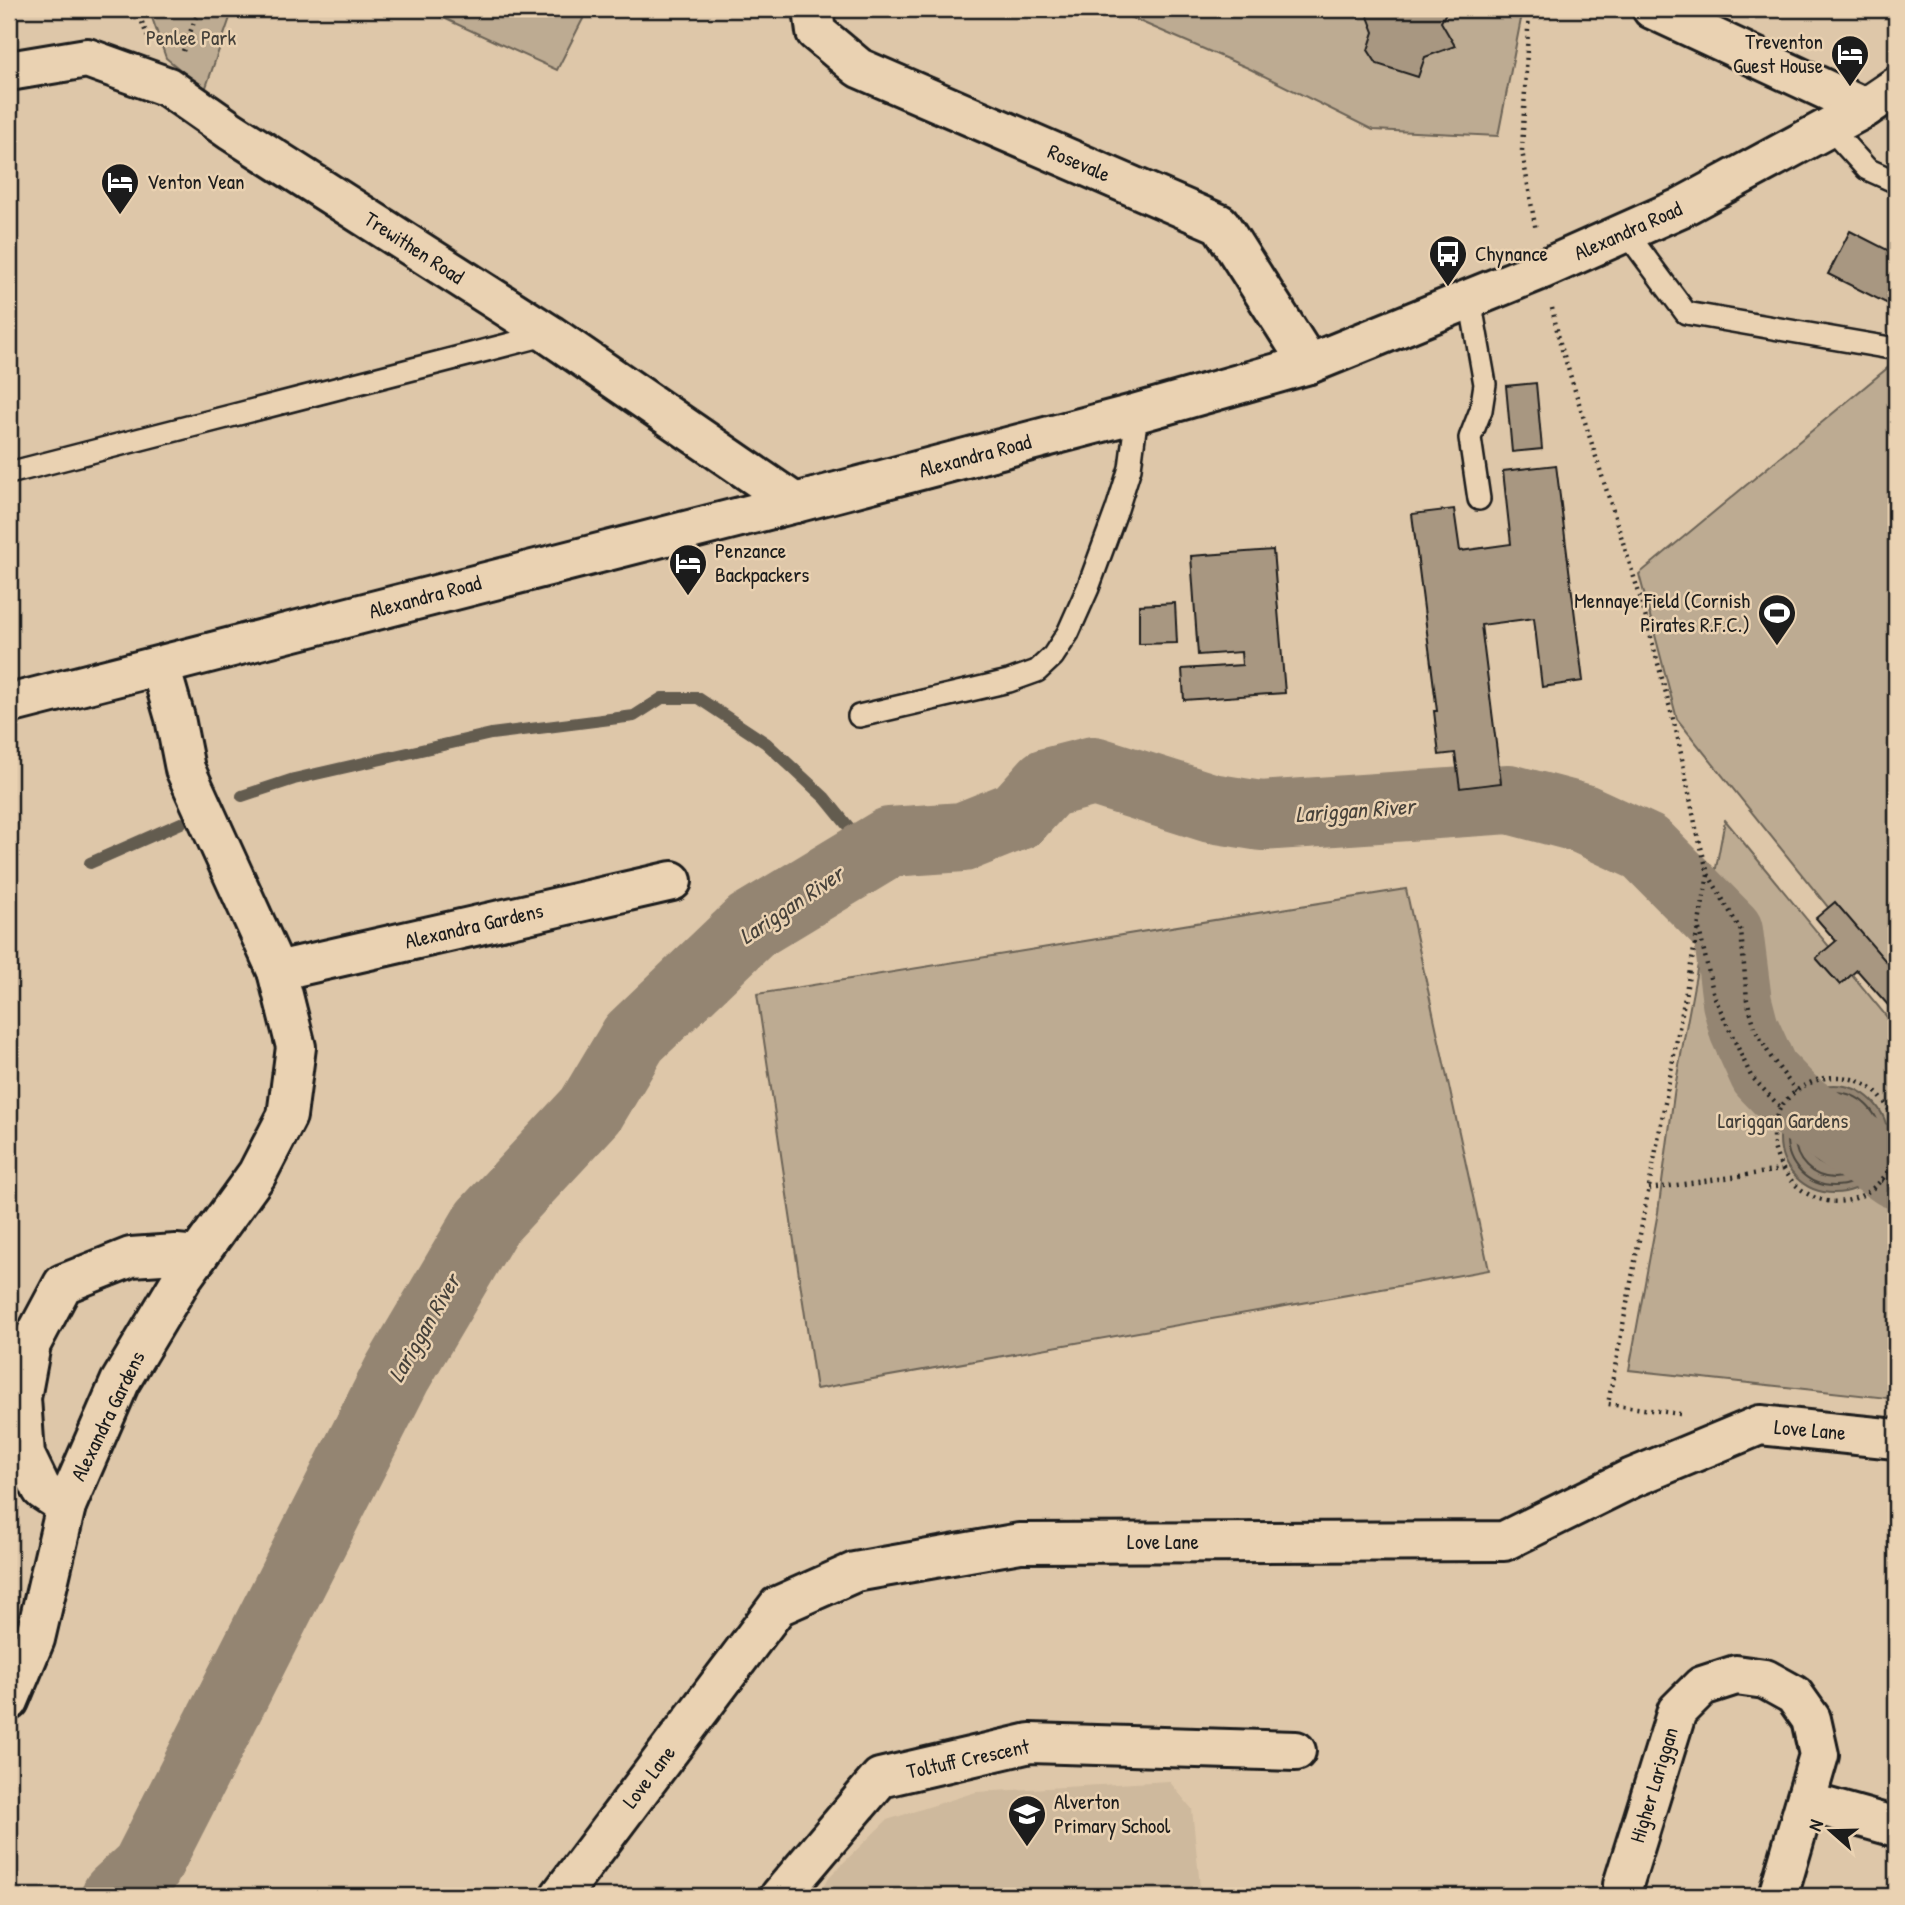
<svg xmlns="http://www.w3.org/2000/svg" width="1905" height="1905" font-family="'Patrick Hand',sans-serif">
<rect width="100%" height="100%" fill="#dec7a9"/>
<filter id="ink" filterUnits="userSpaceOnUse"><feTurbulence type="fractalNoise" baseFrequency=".0143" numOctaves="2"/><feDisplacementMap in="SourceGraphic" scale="14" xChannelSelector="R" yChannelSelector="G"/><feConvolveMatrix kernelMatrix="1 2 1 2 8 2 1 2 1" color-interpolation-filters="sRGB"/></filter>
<g filter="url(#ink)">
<!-- built -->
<polygon fill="#ceb99d" points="1169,1781 1192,1809 1201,1896 817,1896 830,1876 887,1820 976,1792"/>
<!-- green -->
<g fill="#bdab92" stroke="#6c6457" stroke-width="2">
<polygon points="149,9 233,9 205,90 166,58"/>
<polygon points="424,9 588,9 557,70"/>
<polygon points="1111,9 1523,9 1498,136 1373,130 1248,68"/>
<polygon points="1896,361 1896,992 1677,719 1639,574"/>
<polygon points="1725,820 1896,1028 1896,1399 1629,1370 1658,1212 1675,1087"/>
<polygon points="1406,889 1489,1270 816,1389 757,994"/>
</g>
<!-- water -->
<circle fill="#948572" stroke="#645b50" stroke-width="2" cx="1834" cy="1139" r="54"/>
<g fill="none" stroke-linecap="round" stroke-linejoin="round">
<!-- shore -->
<g stroke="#4c463e" stroke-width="2">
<circle cx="1834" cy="1139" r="47"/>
<circle cx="1834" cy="1139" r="39"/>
<circle cx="1834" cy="1139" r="28"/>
</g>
<!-- stream -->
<g stroke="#645b50" stroke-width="12">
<polyline points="242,796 294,779 491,734 634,716 662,698 698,698 766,743 825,798 856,836 890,842"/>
<polyline points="90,863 181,823"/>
</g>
<!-- river -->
<polyline stroke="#948572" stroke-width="70" points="116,1896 146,1868 397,1374 486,1223 591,1110 634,1038 751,926 890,842 963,837 1018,815 1047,783 1094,771 1211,808 1261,816 1509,799 1581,818 1646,848 1728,931 1737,1002 1744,1029 1764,1073 1793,1103 1896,1174"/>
</g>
<!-- building -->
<g fill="#a89781" stroke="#1c1c1c" stroke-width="2">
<polygon points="1365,9 1448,9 1441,22 1455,46 1425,57 1418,77 1377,64 1368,50 1374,32"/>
<polygon points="1850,231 1895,254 1896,252 1896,308 1828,274"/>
<polygon points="1536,383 1542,449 1512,452 1506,386"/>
<polygon points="1556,465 1583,681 1542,687 1534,618 1481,625 1501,783 1460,788 1455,753 1439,755 1434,711 1437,711 1412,514 1454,509 1460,551 1511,544 1503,471"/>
<polygon points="1273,550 1285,693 1184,700 1182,669 1242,665 1241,652 1198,655 1191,556"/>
<polygon points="1175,603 1177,643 1139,644 1139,605"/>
<polygon points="1835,902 1896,973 1896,1014 1857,970 1840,985 1816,958 1836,941 1816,918"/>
</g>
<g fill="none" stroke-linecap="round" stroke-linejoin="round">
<defs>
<g id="lane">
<polyline points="1829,127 1867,169 1896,182"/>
<polyline points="1626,232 1686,313 1896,349"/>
<polyline points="1470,299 1485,384 1481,410 1470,438 1479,499"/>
<polyline points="9,473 549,334"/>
<polyline points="859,716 1009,681 1037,671 1053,656 1068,633 1088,588 1117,509 1130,468 1137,413"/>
</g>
<g id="street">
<polyline points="813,9 816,32 859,68 1220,224 1309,364"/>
<polyline points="1652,9 1865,108"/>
<polyline points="9,71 87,58 168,87 231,131 549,334 795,503"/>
<polyline points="277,971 672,881"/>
<polyline points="66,1506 42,1490 25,1455 21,1398 31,1344 63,1284 131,1257 176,1254 198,1256"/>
<polyline points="9,1701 35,1639 66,1506 120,1382 184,1275 257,1174 287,1116 296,1047 277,971 185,769 175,718 160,666"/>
<polyline points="1807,1802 1896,1827"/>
<polyline points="560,1896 778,1606 855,1572 1020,1543 1504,1541 1632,1478 1760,1425 1896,1439"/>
<polyline points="780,1896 880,1778 1030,1743 1296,1751"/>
<polyline points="1623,1896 1623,1885 1677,1711 1702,1686 1736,1675 1765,1679 1794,1695 1811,1719 1819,1755 1778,1896"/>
</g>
<polyline id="secondary" points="9,704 795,503 1137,413 1309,364 1543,269 1680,208 1865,108 1896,87"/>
</defs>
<!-- lane casing -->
<use href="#lane" stroke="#1c1c1c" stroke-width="26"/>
<!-- street casing -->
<use href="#street" stroke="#1c1c1c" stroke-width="44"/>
<!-- secondary casing -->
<use href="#secondary" stroke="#1c1c1c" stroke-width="44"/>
<!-- path -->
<g stroke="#1c1c1c" stroke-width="4.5" stroke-dasharray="2 5" stroke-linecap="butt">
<polyline points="137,9 148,38"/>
<polyline points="1529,9 1522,151 1536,231"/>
<polyline points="183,51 199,9"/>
<polyline points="1552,308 1560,343 1639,593 1677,734 1696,828 1708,874 1741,931 1747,1000 1756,1031 1771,1057 1796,1091"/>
<polyline points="1699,929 1714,996 1751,1076 1781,1108"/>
<path d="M1896 1130C1887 1084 1842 1063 1802 1087 1730 1131 1807 1240 1873 1188 1886 1177 1894 1165 1896 1148"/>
<polyline points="1882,1180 1896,1188"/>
<polyline points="1649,1189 1781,1170"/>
<polyline points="1680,1414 1608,1404 1708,875"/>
</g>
<!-- lane -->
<use href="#lane" stroke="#ead2b2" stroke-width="21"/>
<!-- street -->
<use href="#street" stroke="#ead2b2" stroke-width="38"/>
<!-- secondary -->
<use href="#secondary" stroke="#ead2b2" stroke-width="38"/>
</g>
</g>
<!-- icons -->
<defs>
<symbol id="hotel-pin" viewBox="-11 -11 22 30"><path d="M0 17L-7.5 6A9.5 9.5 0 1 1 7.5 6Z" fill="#1c1c1c" stroke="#ead2b2"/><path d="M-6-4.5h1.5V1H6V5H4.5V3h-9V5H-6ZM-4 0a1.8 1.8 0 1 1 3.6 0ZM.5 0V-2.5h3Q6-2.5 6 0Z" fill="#fff"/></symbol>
<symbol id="bus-pin" viewBox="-11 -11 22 30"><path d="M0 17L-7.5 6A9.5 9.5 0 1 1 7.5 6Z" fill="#1c1c1c" stroke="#ead2b2"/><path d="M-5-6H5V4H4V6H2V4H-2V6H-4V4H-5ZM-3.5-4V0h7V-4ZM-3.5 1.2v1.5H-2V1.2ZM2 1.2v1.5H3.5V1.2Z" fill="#fff"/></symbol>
<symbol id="stadium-pin" viewBox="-11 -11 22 30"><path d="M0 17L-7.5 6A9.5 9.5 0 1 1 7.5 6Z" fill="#1c1c1c" stroke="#ead2b2"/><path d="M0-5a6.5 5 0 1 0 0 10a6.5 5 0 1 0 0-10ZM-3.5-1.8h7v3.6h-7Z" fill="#fff"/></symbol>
<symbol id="school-pin" viewBox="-11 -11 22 30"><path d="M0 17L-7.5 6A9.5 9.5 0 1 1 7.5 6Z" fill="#1c1c1c" stroke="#ead2b2"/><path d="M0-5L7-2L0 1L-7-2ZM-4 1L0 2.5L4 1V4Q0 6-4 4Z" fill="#fff"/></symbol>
</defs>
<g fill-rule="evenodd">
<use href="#hotel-pin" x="1828" y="32" width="44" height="60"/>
<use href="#hotel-pin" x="98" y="160" width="44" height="60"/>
<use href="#bus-pin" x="1426" y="232" width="44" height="60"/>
<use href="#hotel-pin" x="666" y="541" width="44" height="60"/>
<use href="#stadium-pin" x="1755" y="591" width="44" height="60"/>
<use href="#school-pin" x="1005" y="1792" width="44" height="60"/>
</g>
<g text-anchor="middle" stroke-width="5" stroke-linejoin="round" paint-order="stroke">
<!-- park labels -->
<g font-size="21" fill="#44403a" stroke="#ead2b2">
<text x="191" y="45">Penlee Park</text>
<text x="1783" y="1128">Lariggan Gardens</text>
</g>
<!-- poi labels -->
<g font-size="21" fill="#1c1c1c" stroke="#ead2b2" text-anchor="start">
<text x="1823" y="49" text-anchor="end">Treventon<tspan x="1823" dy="24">Guest House</tspan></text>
<text x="147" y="189">Venton Vean</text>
<text x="1475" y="261">Chynance</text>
<text x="715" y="558">Penzance<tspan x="715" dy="24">Backpackers</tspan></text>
<text x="1750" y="608" text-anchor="end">Mennaye Field (Cornish<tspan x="1750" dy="24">Pirates R.F.C.)</tspan></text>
<text x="1054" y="1809">Alverton<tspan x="1054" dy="24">Primary School</tspan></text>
</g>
<!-- street labels -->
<g font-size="21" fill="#1c1c1c" stroke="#ead2b2">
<text transform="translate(1079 163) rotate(23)" y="7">Rosevale</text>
<text transform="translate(1628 231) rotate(-24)" y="7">Alexandra Road</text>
<text transform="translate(414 248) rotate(33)" y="7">Trewithen Road</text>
<text transform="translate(975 456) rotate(-15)" y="7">Alexandra Road</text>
<text transform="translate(425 597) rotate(-15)" y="7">Alexandra Road</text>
<text transform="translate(474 926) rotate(-13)" y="7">Alexandra Gardens</text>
<text transform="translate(108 1416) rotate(-64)" y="7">Alexandra Gardens</text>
<text transform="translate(1810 1430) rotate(5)" y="7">Love Lane</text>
<text x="1163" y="1549">Love Lane</text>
<text transform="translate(968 1759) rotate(-12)" y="7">Toltuff Crescent</text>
<text transform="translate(649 1777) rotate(-53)" y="7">Love Lane</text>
<text transform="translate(1654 1785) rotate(-73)" y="7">Higher Lariggan</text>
</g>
<!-- water labels -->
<g font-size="23" font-style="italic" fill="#46413a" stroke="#ead2b2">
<text transform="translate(1355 810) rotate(-4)" y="8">Lariggan River</text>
<text transform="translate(791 905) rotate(-34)" y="8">Lariggan River</text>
<text transform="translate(424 1328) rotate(-60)" y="8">Lariggan River</text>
</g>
</g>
<!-- margin -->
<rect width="1905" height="1905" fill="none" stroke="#ead2b2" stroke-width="35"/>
<rect x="18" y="18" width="1870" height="1870" fill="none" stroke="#1c1c1c" stroke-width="2.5" filter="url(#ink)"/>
<!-- north arrow -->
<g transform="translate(1831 1831) rotate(290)" stroke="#ead2b2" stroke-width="5" paint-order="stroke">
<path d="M0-5L12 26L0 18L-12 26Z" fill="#1c1c1c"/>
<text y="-10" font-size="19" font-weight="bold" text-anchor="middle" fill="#1c1c1c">N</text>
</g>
</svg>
